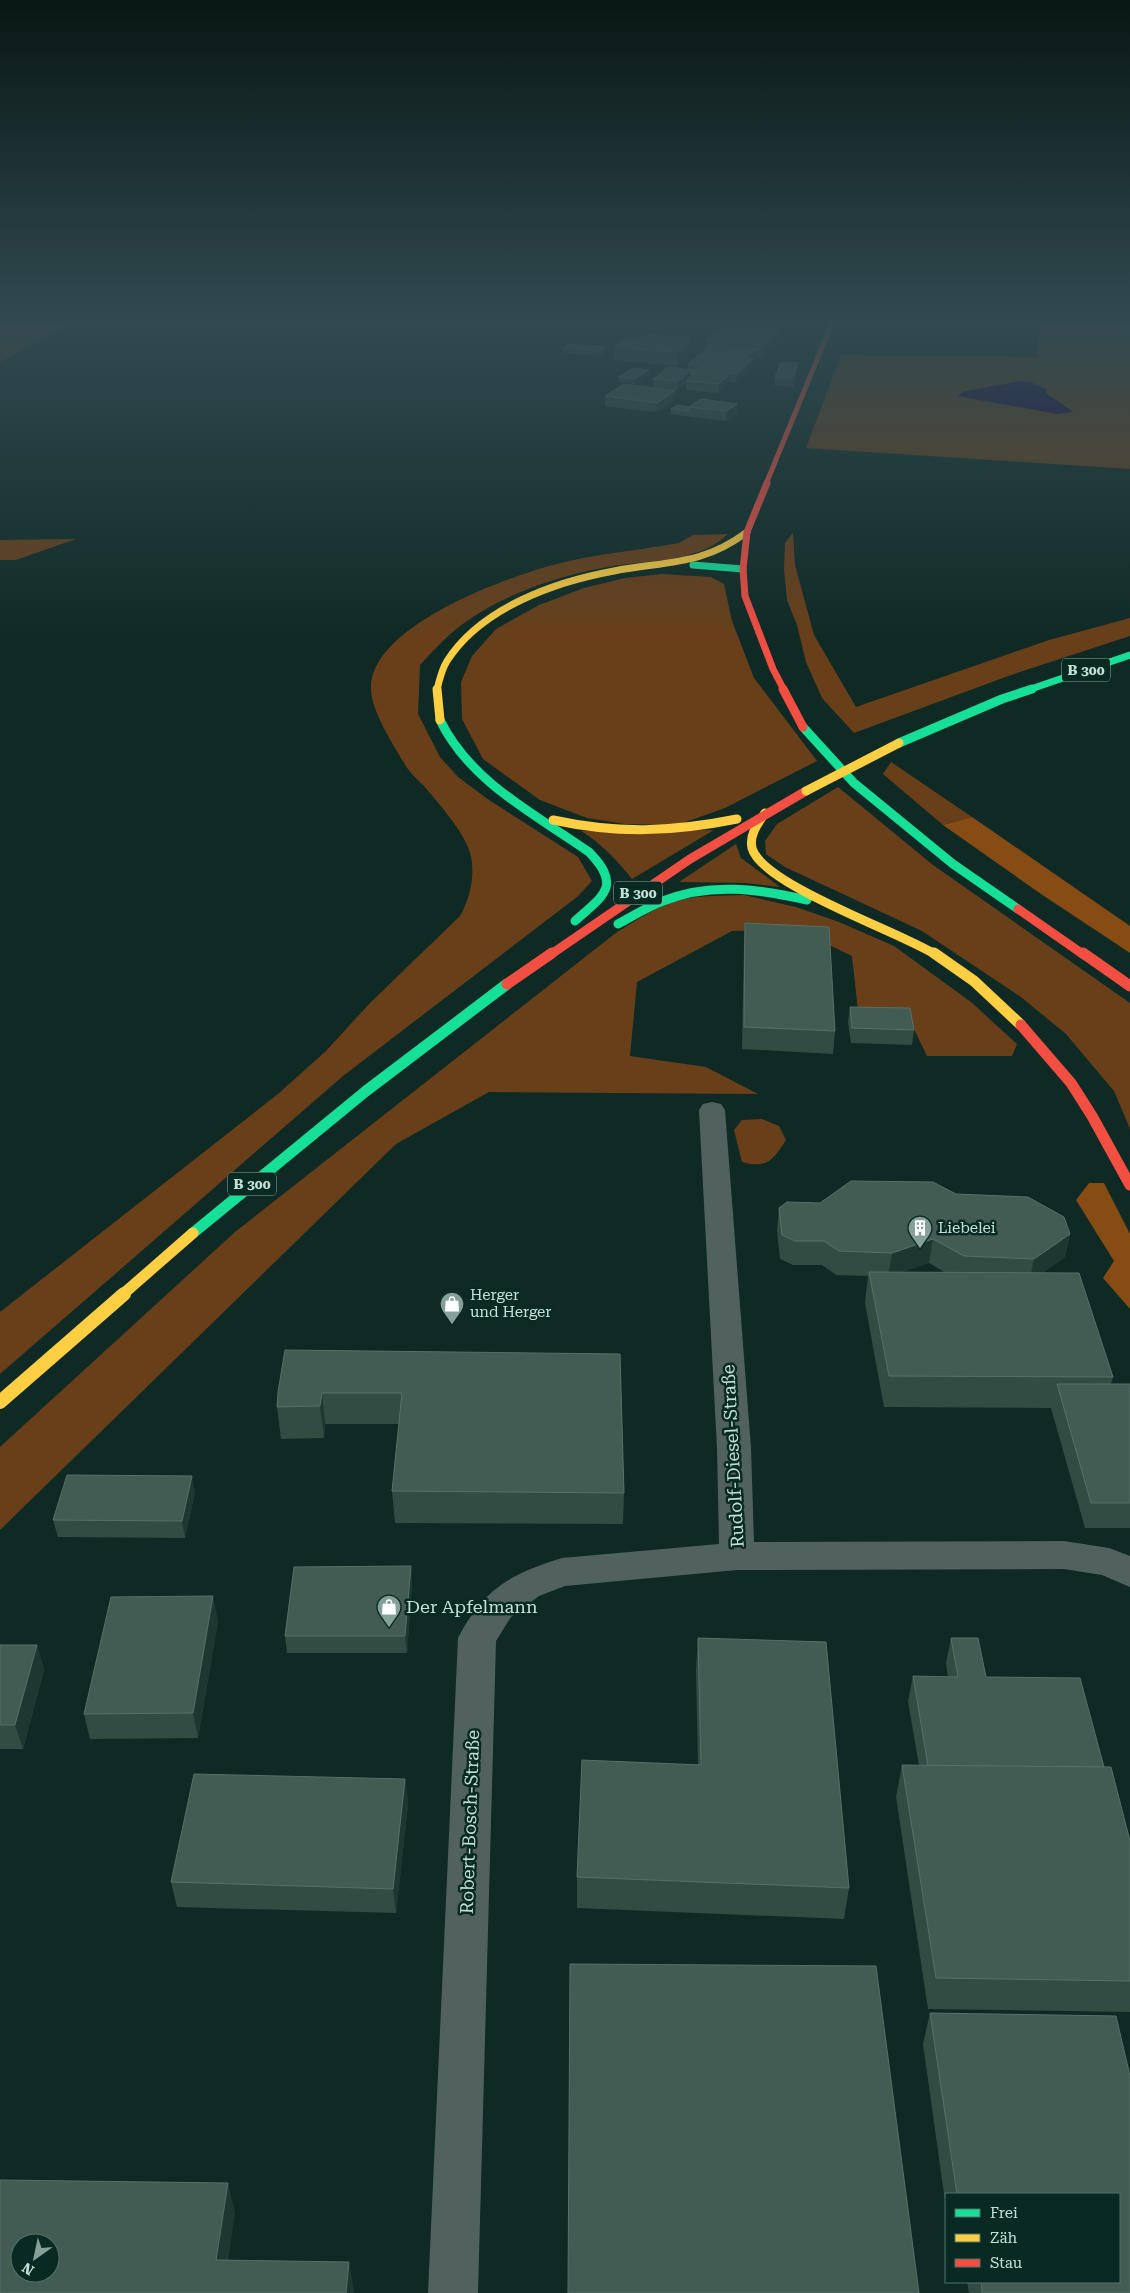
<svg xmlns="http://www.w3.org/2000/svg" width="1130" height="2293" font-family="'Roboto Serif',serif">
<rect width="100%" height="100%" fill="#0f2a25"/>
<!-- green -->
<g fill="#693f19">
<polygon points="1040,323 1130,323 1130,469 806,448 841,355 1037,357"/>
<polygon points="0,325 67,325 0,362"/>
<polygon points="793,533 795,565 814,635 856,707 1049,640 1130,618 1130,636 1011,675 854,733 822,698 806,662 797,625 787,600 784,569 785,543"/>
<path d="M728 534C696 565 644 559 602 568 558 576 503 595 467 621 449 633 435 649 420 665L418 714 440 757 458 777 489 800 578 857 592 881 577 897 343 1076 0 1374V1312L278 1094 326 1051 370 1003 460 916C471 898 477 868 468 847 458 825 440 805 424 786 417 779 409 772 404 763 393 744 371 711 371 688 371 627 500 580 549 566 591 554 636 551 679 543L693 535Z"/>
<polygon points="76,539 16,560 0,560 0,540"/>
<polygon points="662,574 711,577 724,584 732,621 754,678 817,761 725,808 677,825 625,824 587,818 540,800 483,759 462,719 461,682 472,656 496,629 539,605 584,588 625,578"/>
<polygon points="891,762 972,817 943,825 883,774"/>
<polygon points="838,787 933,865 1130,1003 1130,1129 1114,1091 1066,1034 1021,997 922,931 785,867 766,854 765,841 777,824"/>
<path d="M714 830 632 879C617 860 602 844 581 831Z"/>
<polygon points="736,844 741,858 780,887 746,883 679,882"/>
<path d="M744 895 796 907 839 922 894 946 971 1002 1017 1044 1012 1056H927L911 1023 859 1020 852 956 796 929 732 931 637 982 630 1056 706 1067 758 1094 489 1092 396 1144 0 1530V1447L235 1232 617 932C636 921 656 906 679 900 700 895 722 896 744 895Z"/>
<path d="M762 1119 779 1126 786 1140C773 1160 767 1169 742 1162L734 1130 742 1120Z"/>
</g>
<!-- forest -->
<g fill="#864c13">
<polygon points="972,817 1130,926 1130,953 1041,894 943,825"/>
<polygon points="1089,1183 1104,1183 1130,1234 1130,1309 1103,1278 1114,1261 1076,1200"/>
</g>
<!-- water -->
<polygon fill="#210648" points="1022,381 1031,382 1047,390 1046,393 1073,412 1057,414 957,396 965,391"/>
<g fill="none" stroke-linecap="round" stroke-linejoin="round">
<!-- street -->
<path fill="#51625e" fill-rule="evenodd" d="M712 1102 721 1104 725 1110 751 1448 754 1542 1064 1541 1109 1548 1130 1556V1587L1102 1575 1064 1569 737 1570 565 1586 539 1596 511 1617 496 1641 478 2293H428L458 1638C484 1588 511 1574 562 1558L719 1544 717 1448 699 1110 703 1104Z"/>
<!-- fast-far2 -->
<g stroke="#16e098" stroke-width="7">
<polyline points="693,565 743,569"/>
<polyline points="1028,690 1130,655"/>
</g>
<!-- fast-far1 -->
<g stroke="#16e098" stroke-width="9">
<path d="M440 720C470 782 535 814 589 852 622 886 604 895 575 921"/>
<polyline points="803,727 854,783 953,864 1018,909"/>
<polyline points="899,743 1002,699 1032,689"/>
<path d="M618 924C633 916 647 907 663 901 710 882 759 889 807 900"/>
</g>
<!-- fast -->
<polyline stroke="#16e098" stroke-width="11" points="193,1233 366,1091 507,984"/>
<!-- slow-far3 -->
<path stroke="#ffcf43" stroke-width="7" d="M437 690C439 681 442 669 447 661 481 608 554 582 614 571 665 561 702 566 747 532"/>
<!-- slow-far2 -->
<g stroke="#ffcf43" stroke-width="9">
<polyline points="437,689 440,720"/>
<path d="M765 813C758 823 749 835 752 848 762 885 900 932 936 955"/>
<path d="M553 820C618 834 672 832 737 819"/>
</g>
<!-- slow-far1 -->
<g stroke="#ffcf43" stroke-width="11">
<polyline points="934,953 974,981 1021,1025"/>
<polyline points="122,1295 193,1233"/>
</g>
<!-- slow -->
<polyline stroke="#ffcf43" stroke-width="14" points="0,1402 124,1294"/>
<!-- jam-far3 -->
<polyline stroke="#f24e42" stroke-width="5" points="766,484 832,323"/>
<!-- jam-far2 -->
<polyline stroke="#f24e42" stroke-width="7" points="767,483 747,532 743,569 745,596 773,669 784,690"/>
<!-- jam-far1 -->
<g stroke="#f24e42" stroke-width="9">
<polyline points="783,689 803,727"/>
<polyline points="1018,909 1084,955"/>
<polyline points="550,955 690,859 806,791"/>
</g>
<!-- jam -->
<g stroke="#f24e42" stroke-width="11">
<polyline points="1083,953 1130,986"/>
<polyline points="507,984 552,953"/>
<polyline points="1021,1025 1071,1083 1092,1116 1130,1185"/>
</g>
<!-- slow-bridge -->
<polyline stroke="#ffcf43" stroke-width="9" points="806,791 899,743"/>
</g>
<!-- wall -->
<g fill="#324c43" fill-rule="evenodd">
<polygon points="751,323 782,323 779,325 753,324"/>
<polygon points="780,330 779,343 762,358 756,358 753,360 752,368 736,383 730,382 718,393 686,390 686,383 677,391 663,389 675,391 675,400 656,412 605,406 605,396 653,388 653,379 688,369 688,364 705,350 705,340"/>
<polygon points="690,337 689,355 677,366 614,360 614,347 640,338"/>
<polygon points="605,347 605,352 601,356 563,353 563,348"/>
<polygon points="649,370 649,375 634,384 619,382 619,377"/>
<polygon points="797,372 793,387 775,386 775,377"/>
<polygon points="737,404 737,413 726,421 670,414 671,409 689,407"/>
<polygon points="745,923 835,1031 833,1054 742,1049 744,944"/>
<polygon points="850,1007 914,1030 912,1045 851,1043 848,1022"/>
<path d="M956 1194 1070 1234 1065 1257 1042 1273 1113 1377 1111 1384H1130V1528H1085L1051 1408 884 1407 865 1303 868 1276 836 1275 822 1265H793L780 1259 777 1231 779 1208 820 1203ZM929 1263 946 1273 902 1272Z"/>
<polygon points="620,1354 624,1493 623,1524 395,1523 392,1491 399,1424 325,1424 324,1438 281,1439 277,1407 278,1392"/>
<polygon points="195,1492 185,1538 58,1537 53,1520"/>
<polygon points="411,1566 412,1584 407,1653 287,1653 285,1636"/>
<polygon points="218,1621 198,1738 90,1739 84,1714"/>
<polygon points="698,1638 849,1888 844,1919 577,1908 577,1877 698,1765 696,1670"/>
<polygon points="951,1638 986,1677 1104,1767 1130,1841 1130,2012 928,2009 896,1797 902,1765 919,1766 908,1701 913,1676 948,1677 946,1663"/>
<polygon points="0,1645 37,1645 44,1670 23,1749 0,1749"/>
<polygon points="405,1779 408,1804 396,1913 177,1907 171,1882"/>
<polygon points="930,2013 1116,2016 1130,2076 1130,2293 969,2293 967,2282 1119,2282 1119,2194 946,2194 946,2208 923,2044"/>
</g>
<!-- shaded-wall -->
<g fill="#1d3830">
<polygon points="780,330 779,343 762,358 763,345"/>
<polygon points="690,337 689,355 677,366 677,352 685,341"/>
<polygon points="605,347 605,352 601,356 601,351"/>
<polygon points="756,349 756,358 753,360 752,368 736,383 737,374 746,358"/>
<polygon points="798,363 797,372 793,387 793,378"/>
<polygon points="649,370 649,375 634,384 634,379"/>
<polygon points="691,370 691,379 686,381 686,383 677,391 678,381"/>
<polygon points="731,373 730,382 718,393 719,384"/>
<polygon points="675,391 675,400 656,412 657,403"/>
<polygon points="737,404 737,413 726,421 726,411"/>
<polygon points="1070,1234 1065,1257 1029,1283 1034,1259"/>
<polygon points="933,1239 929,1263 888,1277 892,1253"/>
<polygon points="322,1393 325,1424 324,1438 320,1406"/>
<polygon points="192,1476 195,1492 185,1538 182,1521"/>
<polygon points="411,1566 412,1584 407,1653 405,1636"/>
<polygon points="213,1596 218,1621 198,1738 193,1713"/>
<polygon points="37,1645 44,1670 23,1749 15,1725"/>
<polygon points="405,1779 408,1804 396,1913 393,1889"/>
<polygon points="228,2183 235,2213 224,2289 216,2260"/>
<polygon points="349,2262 354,2291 354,2293 346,2293"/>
</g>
<!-- building -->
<g fill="#425c53" stroke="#567168" fill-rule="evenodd">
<polygon points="723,325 780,330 763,345 705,340"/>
<polygon points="645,334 690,337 685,341 689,342 677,352 614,347 628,337 640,338"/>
<polygon points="568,344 605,347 601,351 563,348"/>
<polygon points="711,345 756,349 746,358 753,359 737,374 731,373 719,384 686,381 703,366 688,364"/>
<polygon points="781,362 798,363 793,378 775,377"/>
<polygon points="668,367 691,370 678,381 653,379"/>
<polygon points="634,368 649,370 634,379 619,377"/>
<polygon points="692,369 699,370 694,374 691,374"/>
<polygon points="624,384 675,391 657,403 605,396"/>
<polygon points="701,399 737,404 726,411 689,407"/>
<polygon points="677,405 689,407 689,411 671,409"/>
<polygon points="745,923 829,927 835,1031 744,1027"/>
<polygon points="850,1007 910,1008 914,1030 852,1028"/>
<polygon points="851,1181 933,1182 956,1194 1028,1197 1064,1217 1070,1234 1034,1259 964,1256 933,1239 892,1253 839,1251 824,1241 795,1241 782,1235 779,1208 787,1202 820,1203"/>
<polygon points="869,1272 1079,1273 1113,1377 889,1376"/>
<polygon points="285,1350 620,1354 624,1493 392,1491 402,1393 322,1393 320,1406 277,1407 278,1392"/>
<polygon points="1057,1384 1130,1384 1130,1503 1091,1503"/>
<polygon points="67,1475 192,1476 182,1521 53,1520"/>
<polygon points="411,1566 405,1636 285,1636 294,1567"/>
<polygon points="213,1596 193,1713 84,1714 111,1597"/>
<polygon points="698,1638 826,1642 849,1888 577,1877 582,1760 701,1765"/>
<polygon points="951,1638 978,1638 986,1677 1080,1678 1104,1767 928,1766 913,1676 958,1677"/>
<polygon points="0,1645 37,1645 15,1725 0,1725"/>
<polygon points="902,1765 1111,1767 1130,1841 1130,1981 936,1978"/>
<polygon points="194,1774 405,1779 393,1889 171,1882"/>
<polygon points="570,1964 876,1966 919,2293 568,2293"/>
<polygon points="930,2013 1116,2016 1130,2076 1130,2293 982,2293 981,2282 1119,2282 1119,2194 957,2194"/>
<path d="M0 2180 228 2183 216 2260 349 2262 346 2293H0ZM20 2243H50V2273H20Z"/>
</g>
<!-- sky -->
<linearGradient id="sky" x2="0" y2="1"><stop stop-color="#081714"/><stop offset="0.5" stop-color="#314a51"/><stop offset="1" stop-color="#314a51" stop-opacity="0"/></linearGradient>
<rect width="1130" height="644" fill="url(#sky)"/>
<!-- icons -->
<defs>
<symbol id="building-pin" viewBox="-11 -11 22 30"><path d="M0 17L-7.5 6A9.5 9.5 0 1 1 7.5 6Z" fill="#84a099" stroke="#092a22"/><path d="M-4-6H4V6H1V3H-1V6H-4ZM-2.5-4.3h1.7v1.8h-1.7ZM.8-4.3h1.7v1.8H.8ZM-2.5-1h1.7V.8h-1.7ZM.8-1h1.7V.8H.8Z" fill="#fff"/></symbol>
<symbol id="shop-pin" viewBox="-11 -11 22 30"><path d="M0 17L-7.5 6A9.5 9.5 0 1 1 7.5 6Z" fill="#84a099" stroke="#092a22"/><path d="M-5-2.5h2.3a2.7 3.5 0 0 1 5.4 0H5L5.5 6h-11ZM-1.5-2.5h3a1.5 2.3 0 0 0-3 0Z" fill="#fff"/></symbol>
</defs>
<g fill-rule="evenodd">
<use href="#building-pin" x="906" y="1214" width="28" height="38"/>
<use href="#shop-pin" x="438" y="1290" width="28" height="38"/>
<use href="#shop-pin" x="375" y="1593" width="28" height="38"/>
</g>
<g text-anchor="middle" stroke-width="5" stroke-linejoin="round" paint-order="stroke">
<!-- shield labels -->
<g fill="#092a22" stroke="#8ba9a1" stroke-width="1">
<rect x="1062" y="658.5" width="48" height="23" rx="4"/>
<rect x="614" y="881.5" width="48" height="23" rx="4"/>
<rect x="228" y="1172.5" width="48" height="23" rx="4"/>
</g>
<g font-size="14" font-weight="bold" fill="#c3e0d7">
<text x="1086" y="675">B 300</text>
<text x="638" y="898">B 300</text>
<text x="252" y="1189">B 300</text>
</g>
<!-- poi labels -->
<g font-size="15" fill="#c3e0d7" stroke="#092a22" text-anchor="start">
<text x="938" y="1233">Liebelei</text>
<text x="470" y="1300">Herger<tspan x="470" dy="17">und Herger</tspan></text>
</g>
<!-- near-street labels -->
<g font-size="18" fill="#c3e0d7" stroke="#092a22">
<text transform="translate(733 1456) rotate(-93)" y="6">Rudolf-Diesel-Straße</text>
<text transform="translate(470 1822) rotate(-88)" y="6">Robert-Bosch-Straße</text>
</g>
<!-- near-poi labels -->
<g font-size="18" fill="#c3e0d7" stroke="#092a22" text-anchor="start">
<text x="406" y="1613">Der Apfelmann</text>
</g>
</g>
<!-- legend -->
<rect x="945" y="2193" width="175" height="90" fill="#092a22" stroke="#53736a"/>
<rect x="955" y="2209" width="25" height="8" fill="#16e098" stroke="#53736a"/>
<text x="990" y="2218" font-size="15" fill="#c3e0d7">Frei</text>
<rect x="955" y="2234" width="25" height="8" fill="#ffcf43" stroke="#53736a"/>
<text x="990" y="2243" font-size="15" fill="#c3e0d7">Zäh</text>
<rect x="955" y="2259" width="25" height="8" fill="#f24e42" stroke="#53736a"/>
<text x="990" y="2268" font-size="15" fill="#c3e0d7">Stau</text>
<!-- north arrow -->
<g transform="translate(35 2258) rotate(213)"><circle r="24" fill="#092a22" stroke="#53736a"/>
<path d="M0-4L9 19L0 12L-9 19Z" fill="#84a099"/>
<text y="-8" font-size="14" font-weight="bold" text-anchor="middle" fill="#c3e0d7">N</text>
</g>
</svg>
